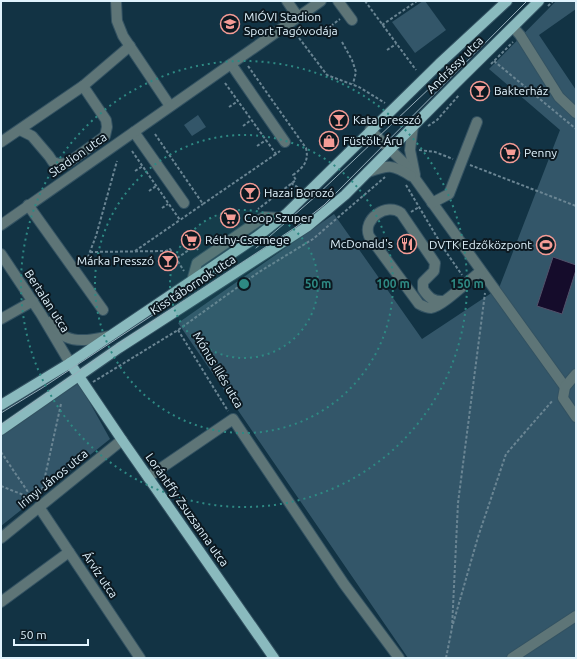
<svg xmlns="http://www.w3.org/2000/svg" width="577" height="659" font-family="Ubuntu,sans-serif">
<rect width="100%" height="100%" fill="#123344"/>
<!-- green -->
<g fill="#335669">
<polygon points="423,1 425,1 446,30 415,53 392,22"/>
<polygon points="556,1 576,1 576,9 539,35 576,90 576,658 408,658 178,323 334,214 422,339 499,288 560,130 489,69"/>
<polygon points="198,115 206,127 192,136 184,125"/>
<polygon points="79,383 110,439 1,526 1,434"/>
</g>
<!-- water -->
<polygon fill="#150c2b" stroke="#52516a" points="553,257 576,265 576,270 562,314 537,306"/>
<g fill="none" stroke-linecap="round" stroke-linejoin="round">
<defs>
<g id="minor">
<polyline points="116,1 117,21 123,36 170,106"/>
<polyline points="287,1 298,17"/>
<polyline points="338,1 352,20"/>
<polyline points="513,27 520,35 559,97 576,113"/>
<polyline points="231,64 285,142"/>
<polyline points="413,126 410,150 415,175"/>
<polyline points="20,130 32,136 49,156 53,162 59,164 68,163 105,136 107,127 106,120 83,86"/>
<polyline points="370,130 403,162 565,387"/>
<polyline points="134,132 184,203"/>
<polyline points="1,142 83,86 130,46"/>
<path d="M368 172C389 165 392 164 411 176"/>
<polyline points="432,203 449,194 477,122"/>
<polyline points="28,205 103,310"/>
<polyline points="1,225 321,1"/>
<polyline points="1,254 41,314 70,363"/>
<polyline points="192,281 197,263 264,217 281,218"/>
<path d="M444 301C433 302 428 297 423 289V282L434 271 435 263 401 213C387 202 362 219 369 236L419 304C423 306 426 308 431 308 442 307 470 279 481 271"/>
<polyline points="1,319 33,301"/>
<path d="M50 322C55 326 60 334 66 337 79 343 96 339 109 336"/>
<polyline points="576,374 565,387 563,398 576,417"/>
<polyline points="148,477 233,419 344,584 399,658"/>
<polyline points="39,507 140,658"/>
<polyline points="1,538 122,440"/>
<polyline points="1,602 69,552"/>
<polyline points="512,658 576,616"/>
</g>
<g id="major">
<polyline points="70,363 122,440 274,658"/>
<polyline points="1,405 70,363 258,236 286,214 439,64 507,1"/>
<polyline points="1,430 119,348 308,226 345,195 456,83 539,1"/>
</g>
</defs>
<!-- minor casing -->
<use href="#minor" stroke="#335262" stroke-width="12"/>
<!-- major casing -->
<use href="#major" stroke="#335262" stroke-width="12"/>
<!-- path -->
<g stroke="#6a8593" stroke-width="2" stroke-dasharray="3 2" stroke-linecap="butt">
<polyline points="365,1 416,70"/>
<polyline points="548,6 553,1"/>
<polyline points="382,25 417,1"/>
<polyline points="327,29 340,19"/>
<polyline points="296,34 327,75 359,87 385,103"/>
<polyline points="342,42 352,60 356,72 353,84"/>
<polyline points="387,50 396,44"/>
<polyline points="494,61 576,129"/>
<polyline points="491,64 513,42"/>
<path d="M248 66 306 148C309 161 304 167 293 175L296 180 258 209"/>
<polyline points="225,83 276,154 280,151"/>
<polyline points="229,107 238,101"/>
<polyline points="243,126 251,120"/>
<polyline points="428,126 437,120 459,95"/>
<polyline points="155,134 203,204 276,154"/>
<polyline points="257,146 266,140"/>
<polyline points="419,150 435,152 453,159"/>
<polyline points="132,151 180,220 203,204"/>
<polyline points="470,165 576,206"/>
<polyline points="135,171 143,166"/>
<polyline points="291,183 299,188"/>
<polyline points="406,185 444,249 462,275"/>
<polyline points="149,191 156,186"/>
<polyline points="162,208 168,204"/>
<polyline points="411,212 419,207"/>
<polyline points="135,251 180,220"/>
<polyline points="90,252 166,251 170,249 184,271"/>
<polyline points="177,258 195,246 198,250"/>
<polyline points="86,262 96,236 117,161"/>
<polyline points="178,330 228,411"/>
<polyline points="93,382 178,330 259,272 313,239 385,177"/>
<polyline points="1,452 32,498"/>
<polyline points="1,486 31,498"/>
<polyline points="42,490 61,404"/>
<polyline points="453,624 478,537 506,454 553,400"/>
<polyline points="452,628 458,503 485,293"/>
<polyline points="446,658 452,628"/>
</g>
<!-- minor -->
<use href="#minor" stroke="#5e7577" stroke-width="10"/>
<!-- major -->
<use href="#major" stroke="#8ababe" stroke-width="10"/>
<!-- tram -->
<g stroke="#97afbb" stroke-width="1">
<polyline points="256,248 262,243 316,196 453,66"/>
<polyline points="1,413 42,388 230,264"/>
<polyline points="1,425 117,345 296,227 324,205 527,1"/>
</g>
</g>
<!-- distance rings -->
<circle cx="244" cy="284" r="74" fill="#2e8983" fill-opacity=".12"/>
<g fill="none" stroke="#2e8983" stroke-width="2" stroke-dasharray="2 4">
<circle cx="244" cy="284" r="74"/>
<circle cx="244" cy="284" r="149"/>
<circle cx="244" cy="284" r="223"/>
</g>
<!-- icons -->
<defs>
<symbol id="school-ring" viewBox="-11 -11 22 22"><circle r="9.5" fill="#0c1921" stroke="#f59c96" stroke-width="1.5"/><path d="M0-5L7-2L0 1L-7-2ZM-4 1L0 2.5L4 1V4Q0 6-4 4Z" fill="#f59c96"/></symbol>
<symbol id="bar-ring" viewBox="-11 -11 22 22"><circle r="9.5" fill="#0c1921" stroke="#f59c96" stroke-width="1.5"/><path d="M-6-5H6L.8 .8V4.5H3.5V6h-7V4.5H-.8V.8Z" fill="#f59c96"/></symbol>
<symbol id="shop-ring" viewBox="-11 -11 22 22"><circle r="9.5" fill="#0c1921" stroke="#f59c96" stroke-width="1.5"/><path d="M-5-2.5h2.3a2.7 3.5 0 0 1 5.4 0H5L5.5 6h-11ZM-1.5-2.5h3a1.5 2.3 0 0 0-3 0Z" fill="#f59c96"/></symbol>
<symbol id="supermarket-ring" viewBox="-11 -11 22 22"><circle r="9.5" fill="#0c1921" stroke="#f59c96" stroke-width="1.5"/><path d="M-6-5.5h2.5l.6 2H6L4.5 2H-2.5L-4.4-4H-6ZM-1.5 3.2a1.3 1.3 0 1 0 .1 0ZM3 3.2a1.3 1.3 0 1 0 .1 0Z" fill="#f59c96"/></symbol>
<symbol id="restaurant-ring" viewBox="-11 -11 22 22"><circle r="9.5" fill="#0c1921" stroke="#f59c96" stroke-width="1.5"/><path d="M-5-6h1v4h1v-4h1v4h1v-4h1v5L-1.5 .5V6h-2V.5L-5-1ZM5-6V6H3V1.5H1.5Q1.5-4 5-6Z" fill="#f59c96"/></symbol>
<symbol id="stadium-ring" viewBox="-11 -11 22 22"><circle r="9.5" fill="#0c1921" stroke="#f59c96" stroke-width="1.5"/><path d="M0-5a6.5 5 0 1 0 0 10a6.5 5 0 1 0 0-10ZM-3.5-1.8h7v3.6h-7Z" fill="#f59c96"/></symbol>
</defs>
<g fill-rule="evenodd">
<use href="#school-ring" x="219" y="13" width="22" height="22"/>
<use href="#bar-ring" x="469" y="80" width="22" height="22"/>
<use href="#bar-ring" x="328" y="109" width="22" height="22"/>
<use href="#shop-ring" x="318" y="130" width="22" height="22"/>
<use href="#supermarket-ring" x="499" y="142" width="22" height="22"/>
<use href="#bar-ring" x="239" y="182" width="22" height="22"/>
<use href="#supermarket-ring" x="219" y="207" width="22" height="22"/>
<use href="#supermarket-ring" x="180" y="229" width="22" height="22"/>
<use href="#restaurant-ring" x="396" y="233" width="22" height="22"/>
<use href="#stadium-ring" x="535" y="234" width="22" height="22"/>
<use href="#bar-ring" x="157" y="250" width="22" height="22"/>
</g>
<g text-anchor="middle" stroke-width="4" stroke-linejoin="round" paint-order="stroke">
<!-- poi labels -->
<g font-size="12" fill="#e0f3fd" stroke="#0c1921" text-anchor="start">
<text x="244" y="21">MIÓVI Stadion<tspan x="244" dy="14">Sport Tagóvodája</tspan></text>
<text x="494" y="95">Bakterház</text>
<text x="353" y="124">Kata presszó</text>
<text x="343" y="145">Füstölt Áru</text>
<text x="524" y="157">Penny</text>
<text x="264" y="197">Hazai Borozó</text>
<text x="244" y="222">Coop Szuper</text>
<text x="205" y="244">Réthy-Csemege</text>
<text x="393" y="248" text-anchor="end">McDonald's</text>
<text x="532" y="249" text-anchor="end">DVTK Edzőközpont</text>
<text x="154" y="265" text-anchor="end">Márka Presszó</text>
</g>
<!-- street labels -->
<g font-size="12" fill="#e0f3fd" stroke="#0c1921">
<text transform="translate(455 65) rotate(-45)" y="4">Andrássy utca</text>
<text transform="translate(78 155) rotate(-35)" y="4">Stadion utca</text>
<text transform="translate(193 285) rotate(-33)" y="4">Kiss tábornok utca</text>
<text transform="translate(47 301) rotate(57)" y="4">Bertalan utca</text>
<text transform="translate(218 370) rotate(59)" y="4">Mónus Illés utca</text>
<text transform="translate(53 479) rotate(-39)" y="4">Irinyi János utca</text>
<text transform="translate(187 510) rotate(55)" y="4">Lorántffy Zsuzsanna utca</text>
<text transform="translate(100 575) rotate(56)" y="4">Árvíz utca</text>
</g>
</g>
<circle cx="244" cy="284" r="6" fill="#2e8983" stroke="#0c1921" stroke-width="2"/>
<g font-size="12" text-anchor="middle" font-weight="bold" fill="#2e8983" stroke="#0c1921" stroke-width="4" stroke-linejoin="round" paint-order="stroke">
<text x="318" y="288">50 m</text>
<text x="393" y="288">100 m</text>
<text x="467" y="288">150 m</text>
</g>
<!-- border -->
<rect width="577" height="659" fill="none" stroke="#e0f3fd" stroke-width="4"/>
<!-- scale -->
<path d="M14 639v6h74v-6" fill="none" stroke="#e0f3fd" stroke-width="2"/>
<text x="20" y="639" font-size="12" fill="#e0f3fd" stroke="#0c1921" stroke-width="3" paint-order="stroke">50 m</text>
</svg>
